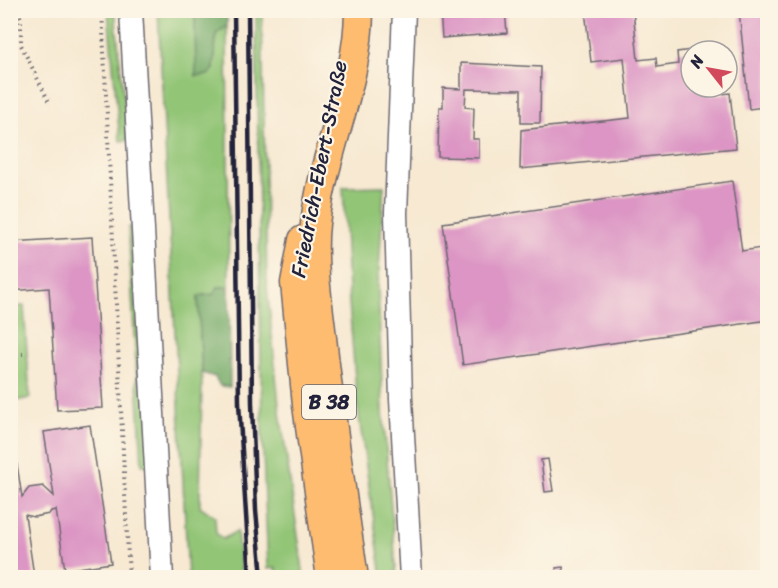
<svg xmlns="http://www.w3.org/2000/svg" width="778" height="588" font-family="Sriracha,sans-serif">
<rect width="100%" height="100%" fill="#fcf5e5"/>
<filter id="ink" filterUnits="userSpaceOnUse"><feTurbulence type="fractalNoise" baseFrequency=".0167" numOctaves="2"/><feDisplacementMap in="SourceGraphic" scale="12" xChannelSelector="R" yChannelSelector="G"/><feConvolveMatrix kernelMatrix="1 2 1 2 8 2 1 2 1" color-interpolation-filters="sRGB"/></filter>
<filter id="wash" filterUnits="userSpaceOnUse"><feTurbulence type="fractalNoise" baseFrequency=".008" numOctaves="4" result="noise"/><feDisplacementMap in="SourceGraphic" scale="24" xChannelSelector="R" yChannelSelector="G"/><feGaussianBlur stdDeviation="1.35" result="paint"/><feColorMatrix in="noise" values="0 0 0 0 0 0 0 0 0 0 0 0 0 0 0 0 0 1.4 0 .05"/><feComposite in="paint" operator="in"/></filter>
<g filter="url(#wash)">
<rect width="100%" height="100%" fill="#f7e9d2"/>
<!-- green -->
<g fill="#92c576" stroke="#5a7458" stroke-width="1.5">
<polygon points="108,11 115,11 128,140 120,141"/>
<polygon points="158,11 195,11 196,76 214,69 216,34 227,26 229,287 218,287 214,294 198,296 202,373 200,506 215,517 216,533 223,539 237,531 242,577 232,574 220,577 188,577"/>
<polygon points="256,11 262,11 267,286 279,405 304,577 277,577 276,568 268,569 262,429"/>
<polygon points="384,186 378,287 383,411 397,578 382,577 357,403 348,290 343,187"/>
<polygon points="137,226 152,465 142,465 128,227"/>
<polygon points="24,306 30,398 11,402 11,307"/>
</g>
<!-- forest -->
<g fill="#75aa67" stroke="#4c6651" stroke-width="1.5">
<polygon points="195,11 227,11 227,26 216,34 214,69 208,75 196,76"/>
<polygon points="218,287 229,287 230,387 220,386 215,377 202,373 198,296 214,294"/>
</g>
<g id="blocks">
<!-- building -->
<g fill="#dc95c4">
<polygon points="440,10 505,10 507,33 442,38"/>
<polygon points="585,10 633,10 638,60 656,58 657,67 678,64 677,52 691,50 691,87 711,87 712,95 730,93 736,148 520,169 521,130 630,118 624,58 591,62"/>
<polygon points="739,10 768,10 768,129 764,107 749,109"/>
<polygon points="461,63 541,67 540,123 521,123 521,90 466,89 465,107 474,108 473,139 479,139 479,158 438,157 439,107 443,107 443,88 461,89"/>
<polygon points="732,181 742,251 768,247 768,320 463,365 443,223"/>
<polygon points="92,237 103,408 57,410 49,288 10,291 10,242"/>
<polygon points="90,425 111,563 65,570 56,510 51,511 49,514 34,517 25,515 34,576 10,578 10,438 13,438 22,497 29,488 43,486 54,496 44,432"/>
<polygon points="548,459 553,491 545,492 541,460"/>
<polygon points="563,567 565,578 558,578 556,568"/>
</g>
</g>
</g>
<g filter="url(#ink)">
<use href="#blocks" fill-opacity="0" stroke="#6d6870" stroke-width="1.5"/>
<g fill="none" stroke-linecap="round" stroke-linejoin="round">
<defs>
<g id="minor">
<polyline points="131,10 162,578"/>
<polyline points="404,10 396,213 401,399 411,578"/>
</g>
<g id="major">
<polyline points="303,240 295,283 307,405 331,578"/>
<path d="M354 578C342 498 331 418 322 338 318 303 311 259 315 224 323 153 359 81 359 10"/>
</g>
</defs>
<!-- minor casing -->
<use href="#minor" stroke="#6d6870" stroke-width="25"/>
<!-- major casing -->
<use href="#major" stroke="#6d6870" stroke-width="31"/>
<!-- path -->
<g stroke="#6d6870" stroke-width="4" stroke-dasharray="1.5 4.5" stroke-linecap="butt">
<polyline points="18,10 21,19 21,45 50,104"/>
<polyline points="102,10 129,578"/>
<polyline points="10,355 23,354"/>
<polyline points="270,572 271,578"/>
</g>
<!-- minor -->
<use href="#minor" stroke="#fff" stroke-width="22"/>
<!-- major -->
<use href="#major" stroke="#febc70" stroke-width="28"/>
<!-- rail -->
<g stroke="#22223b" stroke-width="4.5">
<polyline points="234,10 239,403 250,578"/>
<polyline points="248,10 252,403 256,510 262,578"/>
</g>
</g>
</g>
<g text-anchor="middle" stroke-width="4.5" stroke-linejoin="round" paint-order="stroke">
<!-- shield labels -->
<rect fill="#fcf5e5" stroke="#63616e" stroke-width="1.5" x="302" y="385" width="54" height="34" rx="4.5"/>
<g font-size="20" font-weight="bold" fill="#22223b">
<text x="329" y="409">B 38</text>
</g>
<!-- street labels -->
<g font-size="21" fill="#22223b" stroke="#fcf5e5">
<text transform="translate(319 169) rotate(-79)" y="7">Friedrich-Ebert-Straße</text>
</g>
</g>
<!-- margin -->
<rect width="778" height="588" fill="none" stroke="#fcf5e5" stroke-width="36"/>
<!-- north arrow -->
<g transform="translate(709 69) rotate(301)"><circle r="28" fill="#fcf5e5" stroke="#a5a1a1" stroke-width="1.5"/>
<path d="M0-4.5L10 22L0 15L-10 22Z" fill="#d1495b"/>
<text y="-9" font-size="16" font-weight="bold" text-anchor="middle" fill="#22223b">N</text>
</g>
</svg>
